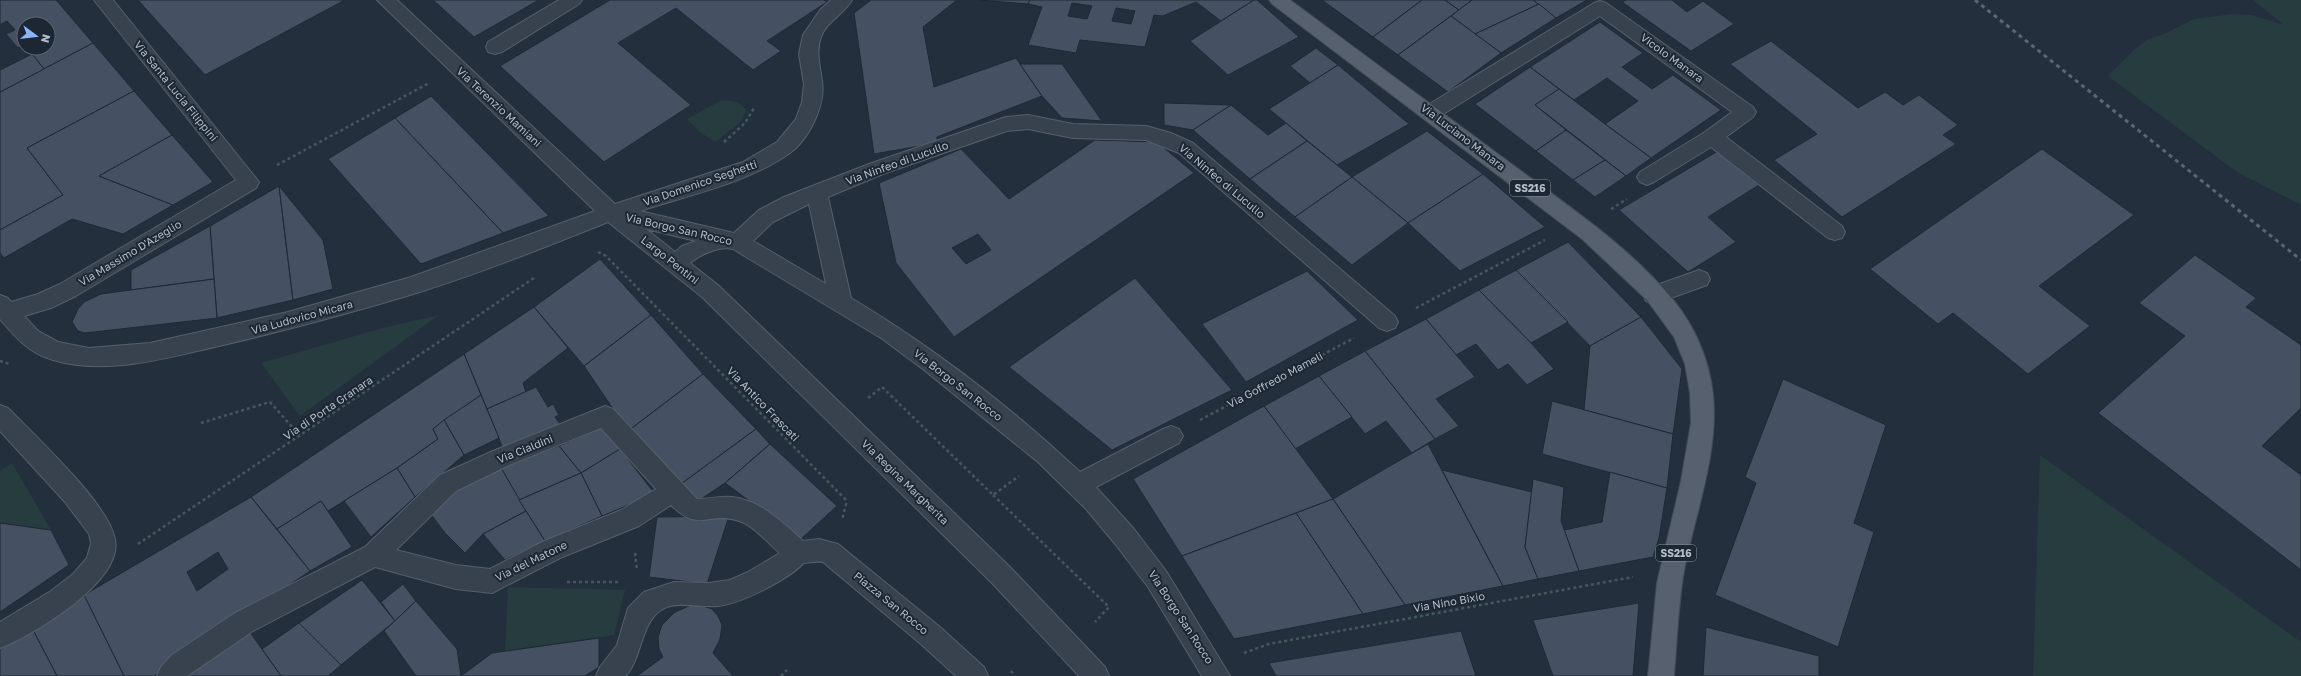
<svg xmlns="http://www.w3.org/2000/svg" width="2301" height="676" font-family="'Golos Text',sans-serif">
<rect width="100%" height="100%" fill="#242f3e"/>
<!-- green -->
<g fill="#263c3f">
<polygon points="2253,0 2301,0 2301,205 2237,172 2108,76 2134,50 2147,40 2164,34 2194,19 2233,14 2252,15 2284,25"/>
<path d="M720 101C729 100 742 101 746 111L740 123 715 142 700 132 687 119Z"/>
<polygon points="439,315 300,416 261,363 383,328"/>
<polygon points="2040,455 2301,642 2301,676 2033,676"/>
<polygon points="12,463 51,530 0,523 0,471"/>
<polygon points="508,587 625,590 614,635 505,651"/>
</g>
<!-- building -->
<g fill="#455162" stroke="#1f2835" fill-rule="evenodd">
<polygon points="0,0 56,0 93,43 44,69 27,48 48,48 48,24 24,24 24,45 18,48 6,34 15,30 7,21 0,25"/>
<polygon points="138,0 342,0 343,1 205,75"/>
<polygon points="433,0 539,0 474,37"/>
<polygon points="610,0 824,0 827,2 767,41 781,51 753,70 676,8 618,43 691,105 604,162 500,66"/>
<polygon points="871,0 957,0 923,27 934,87 1016,58 1042,96 937,137 937,143 874,154 854,13"/>
<polygon points="979,0 1030,0 1028,4"/>
<path d="M1030 0H1254L1221 21 1196 2 1163 16 1154 15 1145 47 1080 40 1076 53 1028 45 1042 7 1028 4ZM1072 3 1092 6 1087 19 1068 16ZM1116 8 1135 11 1131 24 1112 21Z"/>
<polygon points="1254,0 1257,0 1299,37 1228,75 1190,41"/>
<polygon points="1322,0 1422,0 1373,37"/>
<polygon points="1422,0 1445,0 1459,10 1398,55 1373,37"/>
<polygon points="1445,0 1472,0 1459,10"/>
<polygon points="1472,0 1533,0 1539,4 1475,34 1451,16"/>
<polygon points="1533,0 1587,0 1556,18"/>
<polygon points="1626,0 1672,0 1687,12 1703,1 1734,24 1691,51 1622,2"/>
<polygon points="1539,4 1556,18 1501,53 1475,34"/>
<polygon points="1451,16 1501,53 1448,92 1398,55"/>
<polygon points="1600,22 1643,53 1622,67 1652,89 1673,75 1721,110 1651,158 1605,124 1638,101 1607,78 1574,100 1530,67"/>
<polygon points="1771,41 1858,108 1885,92 1903,105 1919,95 1958,125 1943,135 1956,144 1842,217 1774,160 1817,134 1730,64"/>
<polygon points="93,43 134,91 27,148 63,195 0,230 0,92"/>
<polygon points="1316,48 1338,65 1310,83 1290,66"/>
<polygon points="32,54 44,69 0,92 0,70"/>
<polygon points="1020,64 1062,64 1102,121 1062,118 1042,96"/>
<polygon points="1338,65 1409,124 1337,165 1269,109"/>
<polygon points="1530,67 1559,89 1535,105 1566,130 1536,151 1475,104"/>
<polygon points="1559,89 1605,124 1651,158 1626,176 1535,105"/>
<polygon points="134,91 172,135 99,176 173,205 123,234 72,219 4,258 0,253 0,230 63,195 27,148"/>
<polygon points="431,96 492,158 549,216 503,233 395,118"/>
<polygon points="1164,103 1231,105 1193,130 1164,125"/>
<polygon points="1231,105 1268,135 1286,123 1307,141 1250,179 1193,130"/>
<polygon points="395,118 503,233 421,264 328,159"/>
<polygon points="1566,130 1605,160 1573,180 1536,151"/>
<polygon points="1427,131 1483,174 1408,223 1352,177"/>
<polygon points="172,135 213,182 173,205 99,176"/>
<path d="M1095 140 1157 142 1194 173 954 337 896 263 879 183 961 149 1009 199ZM978 234 991 250 966 264 952 248Z"/>
<polygon points="1307,141 1352,177 1295,217 1250,179"/>
<polygon points="2042,149 2134,215 2039,286 2090,326 2028,374 1953,313 1938,324 1870,269"/>
<polygon points="1718,151 1759,185 1708,217 1736,242 1688,272 1619,210"/>
<polygon points="1605,160 1626,176 1595,197 1573,180"/>
<polygon points="1483,174 1545,227 1460,271 1408,223"/>
<polygon points="1352,177 1408,223 1352,265 1295,217"/>
<polygon points="279,186 293,300 217,318 210,226"/>
<polygon points="279,186 323,240 333,289 293,300"/>
<polygon points="210,226 214,279 131,290 131,270"/>
<polygon points="1568,242 1641,317 1590,346 1516,270"/>
<polygon points="2195,255 2256,298 2246,307 2301,345 2301,408 2262,446 2301,475 2301,570 2098,413 2185,336 2139,303"/>
<polygon points="600,259 651,315 584,366 534,307"/>
<polygon points="1516,270 1568,322 1531,343 1479,290"/>
<polygon points="1307,271 1358,320 1246,382 1202,324"/>
<polygon points="1135,278 1232,390 1112,450 1009,367"/>
<polygon points="214,279 217,318 85,333 78,331 72,322 78,309 84,302 101,294"/>
<polygon points="1479,290 1531,343 1554,369 1527,385 1508,364 1498,370 1476,344 1456,355 1426,319"/>
<polygon points="534,307 568,348 523,383 526,392 487,409 464,354"/>
<polygon points="651,315 703,374 628,431 584,366"/>
<polygon points="1641,317 1682,369 1673,434 1584,410 1590,346"/>
<polygon points="1426,319 1475,377 1436,399 1459,426 1435,439 1365,351"/>
<polygon points="1365,351 1435,439 1412,453 1386,421 1365,434 1319,376"/>
<polygon points="464,354 481,395 433,429 438,439 397,468 328,511 321,501 277,529 251,497"/>
<polygon points="703,374 756,429 681,484 628,431"/>
<polygon points="1319,376 1352,417 1295,449 1264,406"/>
<polygon points="1783,379 1886,425 1854,523 1874,532 1838,647 1715,595 1756,483 1745,477"/>
<polygon points="536,387 548,407 553,404 559,415 555,417 560,424 504,451 487,409"/>
<polygon points="481,395 499,438 464,455 444,420"/>
<polygon points="1552,401 1673,434 1667,488 1542,454"/>
<polygon points="1264,406 1333,499 1182,556 1133,479"/>
<polygon points="444,420 464,455 415,497 397,468 438,439 433,429"/>
<polygon points="603,427 620,449 581,473 559,446"/>
<polygon points="756,429 770,444 725,483 698,501 681,484"/>
<polygon points="770,444 837,506 801,539 725,483"/>
<polygon points="1428,444 1503,586 1405,605 1333,499"/>
<polygon points="559,446 581,473 519,500 500,466"/>
<polygon points="620,449 655,494 602,516 581,473"/>
<polygon points="500,466 526,511 483,534 465,553 445,533 430,513 453,493"/>
<polygon points="397,468 415,497 371,537 344,501"/>
<polygon points="1442,470 1532,492 1525,547 1538,579 1503,586"/>
<polygon points="1610,472 1667,488 1659,538 1653,557 1579,571 1564,530 1602,522"/>
<polygon points="581,473 602,516 545,541 519,500"/>
<polygon points="1533,479 1564,487 1561,521 1579,571 1538,579 1525,547"/>
<path d="M251 497 310 571 154 676H124L84 595ZM218 552 228 569 197 591 187 572Z"/>
<polygon points="1333,499 1405,605 1363,614 1296,513"/>
<polygon points="321,501 352,547 310,571 277,529"/>
<polygon points="526,511 545,541 505,560 483,534"/>
<polygon points="1296,513 1363,614 1234,639 1182,556"/>
<polygon points="729,516 707,584 649,577 657,517"/>
<polygon points="0,523 51,530 69,565 0,612"/>
<polygon points="362,580 395,621 341,665 299,623"/>
<polygon points="403,584 416,601 395,621 381,602"/>
<polygon points="84,595 124,676 57,676 32,628"/>
<polygon points="416,601 457,649 461,676 416,676 384,631"/>
<polygon points="1639,603 1633,676 1553,676 1533,620"/>
<polygon points="691,605 700,605 712,609 718,616 722,625 720,639 713,653 733,676 637,676 663,657 659,649 658,637 662,625 675,612"/>
<polygon points="299,623 341,665 328,676 281,676 262,649"/>
<polygon points="1706,627 1819,656 1819,676 1703,676"/>
<polygon points="32,628 57,676 0,676 0,649"/>
<polygon points="247,628 281,676 182,676"/>
<polygon points="1461,631 1476,676 1276,676 1269,663"/>
<polygon points="599,638 599,667 585,676 461,676 492,653"/>
</g>
<g fill="none" stroke-linecap="round" stroke-linejoin="round">
<defs>
<g id="service">
<polygon points="1600,1 1606,3 1753,107 1756,112 1753,117 1726,137 1842,226 1845,232 1842,238 1835,240 1828,238 1711,147 1654,182 1647,185 1640,182 1637,177 1640,172 1705,132 1732,112 1600,16 1437,118 1430,120 1423,118 1420,113 1423,108 1594,3"/>
<polygon points="1699,270 1707,273 1710,279 1707,285 1654,304 1646,301 1643,295 1646,289"/>
<path d="M605 406 613 409 697 499C709 499 720 496 732 497 760 500 783 523 803 541L819 539 838 544 940 627 984 667 988 676H956L922 645 823 562C812 560 803 566 793 562 774 554 759 526 736 520 707 512 699 533 671 505L639 526 560 558 492 593 456 589 375 567 253 631 187 676H157L161 667 172 655 235 613 365 547 440 475 493 451ZM601 428 656 489 621 510 542 542 490 569 456 565 396 550 456 491 509 465Z"/>
</g>
<path id="pedestrian" d="M799 542 808 545 811 553C802 574 741 604 718 606 701 608 676 600 661 610 640 625 643 655 626 676H596L600 667 617 645 628 608 644 592 674 582 708 583 730 580 748 572Z"/>
<g id="minor">
<path d="M94 0H113L259 182 256 188 76 296 51 308 24 316 38 331 58 342 89 348 150 343 288 312 411 277 595 211 377 0H397L615 204 743 162 777 142 796 119 802 102 804 84 799 54 803 35 820 10 831 0H852C844 14 827 21 821 37 813 59 827 80 821 102 817 120 805 142 790 153 748 183 689 195 640 211L734 233 759 210 784 197 869 164 1006 117 1028 115 1073 124 1146 126 1171 133 1193 143 1395 316 1398 322 1395 328 1387 331 1379 328 1179 153 1146 140 1073 138 1028 129 1007 131 883 174 828 197 851 298C931 346 1012 408 1080 472L1163 429 1171 426 1179 429 1183 436 1179 443 1096 487 1134 529 1166 571 1230 676H1202L1148 587 1116 545 1086 509 1038 462 924 370 881 338 733 249C719 246 701 254 690 263L718 285 1010 567 1105 667 1109 676H1079L992 583 702 297 608 222C543 248 478 274 410 295 347 314 283 331 219 346 166 358 107 376 53 360 29 353 15 337 0 319V295L8 298 11 302 38 294 60 284 236 180ZM809 204 826 284 753 241 773 222ZM646 229 696 241 682 246 675 252Z"/>
<polygon points="559,0 582,0 579,4 502,52 495,54 488,52 486,47 488,42"/>
<path d="M0 405 8 408C35 436 108 503 115 539 124 581 33 635 0 648V622L51 591 73 574 87 558 91 543 89 534 65 502 0 431Z"/>
</g>
<path id="primary" d="M1269 0H1290C1366 56 1441 112 1517 168 1571 208 1631 248 1674 301 1695 327 1709 360 1713 394 1719 454 1695 513 1684 571 1678 606 1677 641 1674 676H1648L1657 583 1681 481 1691 423 1690 393 1685 364 1674 337 1647 300 1582 239 1272 4Z"/>
</defs>
<!-- service casing -->
<use href="#service" stroke="#565f6c" stroke-width="2"/>
<!-- pedestrian casing -->
<use href="#pedestrian" stroke="#565f6c" stroke-width="2"/>
<!-- minor casing -->
<use href="#minor" stroke="#565f6c" stroke-width="2"/>
<!-- primary casing -->
<use href="#primary" stroke="#414a57" stroke-width="2"/>
<!-- path -->
<g stroke="#44595c" stroke-width="2.5" stroke-dasharray="3 3" stroke-linecap="butt">
<polyline points="724,142 745,123 754,108"/>
<polyline points="277,165 429,83"/>
<polyline points="1611,209 1627,199"/>
<polyline points="598,252 606,256 845,499 846,504 842,520"/>
<polyline points="1416,308 1545,240"/>
<polyline points="0,361 9,364"/>
<polyline points="868,398 882,387 993,495 1019,476"/>
<polyline points="1200,420 1354,338"/>
<polyline points="201,423 270,402 300,436"/>
<polyline points="993,495 1109,607 1095,622"/>
<polyline points="138,544 534,278"/>
<polyline points="635,553 637,570"/>
<polyline points="567,582 620,582"/>
<polyline points="1244,653 1269,644 1633,577"/>
<polyline points="1011,671 1015,676"/>
<polyline points="781,676 787,670"/>
</g>
<!-- service -->
<use href="#service" fill="#38414e" fill-rule="evenodd"/>
<!-- pedestrian -->
<use href="#pedestrian" fill="#38414e" fill-rule="evenodd"/>
<!-- minor -->
<use href="#minor" fill="#38414e" fill-rule="evenodd"/>
<!-- primary -->
<use href="#primary" fill="#56606e" fill-rule="evenodd"/>
<!-- rail -->
<polyline stroke="#5a6575" stroke-width="3" stroke-dasharray="4 4" stroke-linecap="butt" points="1975,0 2301,260"/>
</g>
<g text-anchor="middle" stroke-width="4" stroke-linejoin="round" paint-order="stroke">
<!-- shield labels -->
<g fill="#1d2633" stroke="#878f9c" stroke-width="1">
<rect x="1510" y="180" width="40" height="16" rx="3"/>
<rect x="1656" y="545" width="40" height="16" rx="3"/>
</g>
<g font-size="10" font-weight="bold" fill="#b4bcc9">
<text x="1530" y="192">SS216</text>
<text x="1676" y="557">SS216</text>
</g>
<!-- street labels -->
<g font-size="11" fill="#b4bcc9" stroke="#1d2633">
<text transform="translate(1672 58) rotate(36)" y="4">Vicolo Manara</text>
<text transform="translate(176 91) rotate(51)" y="4">Via Santa Lucia Filippini</text>
<text transform="translate(499 107) rotate(43)" y="4">Via Terenzio Mamiani</text>
<text transform="translate(1463 137) rotate(37)" y="4">Via Luciano Manara</text>
<text transform="translate(897 163) rotate(-20)" y="4">Via Ninfeo di Lucullo</text>
<text transform="translate(1222 181) rotate(40)" y="4">Via Ninfeo di Lucullo</text>
<text transform="translate(700 183) rotate(-19)" y="4">Via Domenico Seghetti</text>
<text transform="translate(679 229) rotate(13)" y="4">Via Borgo San Rocco</text>
<text transform="translate(130 253) rotate(-31)" y="4">Via Massimo D'Azeglio</text>
<text transform="translate(670 260) rotate(38)" y="4">Largo Pentini</text>
<text transform="translate(302 317) rotate(-15)" y="4">Via Ludovico Micara</text>
<text transform="translate(1275 380) rotate(-28)" y="4">Via Goffredo Mameli</text>
<text transform="translate(958 385) rotate(38)" y="4">Via Borgo San Rocco</text>
<text transform="translate(763 404) rotate(46)" y="4">Via Antico Frascati</text>
<text transform="translate(328 408) rotate(-34)" y="4">Via di Porta Granara</text>
<text transform="translate(525 449) rotate(-22)" y="4">Via Cialdini</text>
<text transform="translate(905 482) rotate(44)" y="4">Via Regina Margherita</text>
<text transform="translate(531 561) rotate(-26)" y="4">Via del Matone</text>
<text transform="translate(1449 602) rotate(-10)" y="4">Via Nino Bixio</text>
<text transform="translate(891 603) rotate(39)" y="4">Piazza San Rocco</text>
<text transform="translate(1181 617) rotate(57)" y="4">Via Borgo San Rocco</text>
</g>
</g>
<!-- north arrow -->
<g transform="translate(36 36) rotate(105)"><circle r="19" fill="#1d2633" stroke="#59626f"/>
<path d="M0-3L7 15L0 10L-7 15Z" fill="#8ab4f8"/>
<text y="-6" font-size="11" font-weight="bold" text-anchor="middle" fill="#b4bcc9">N</text>
</g>
</svg>
